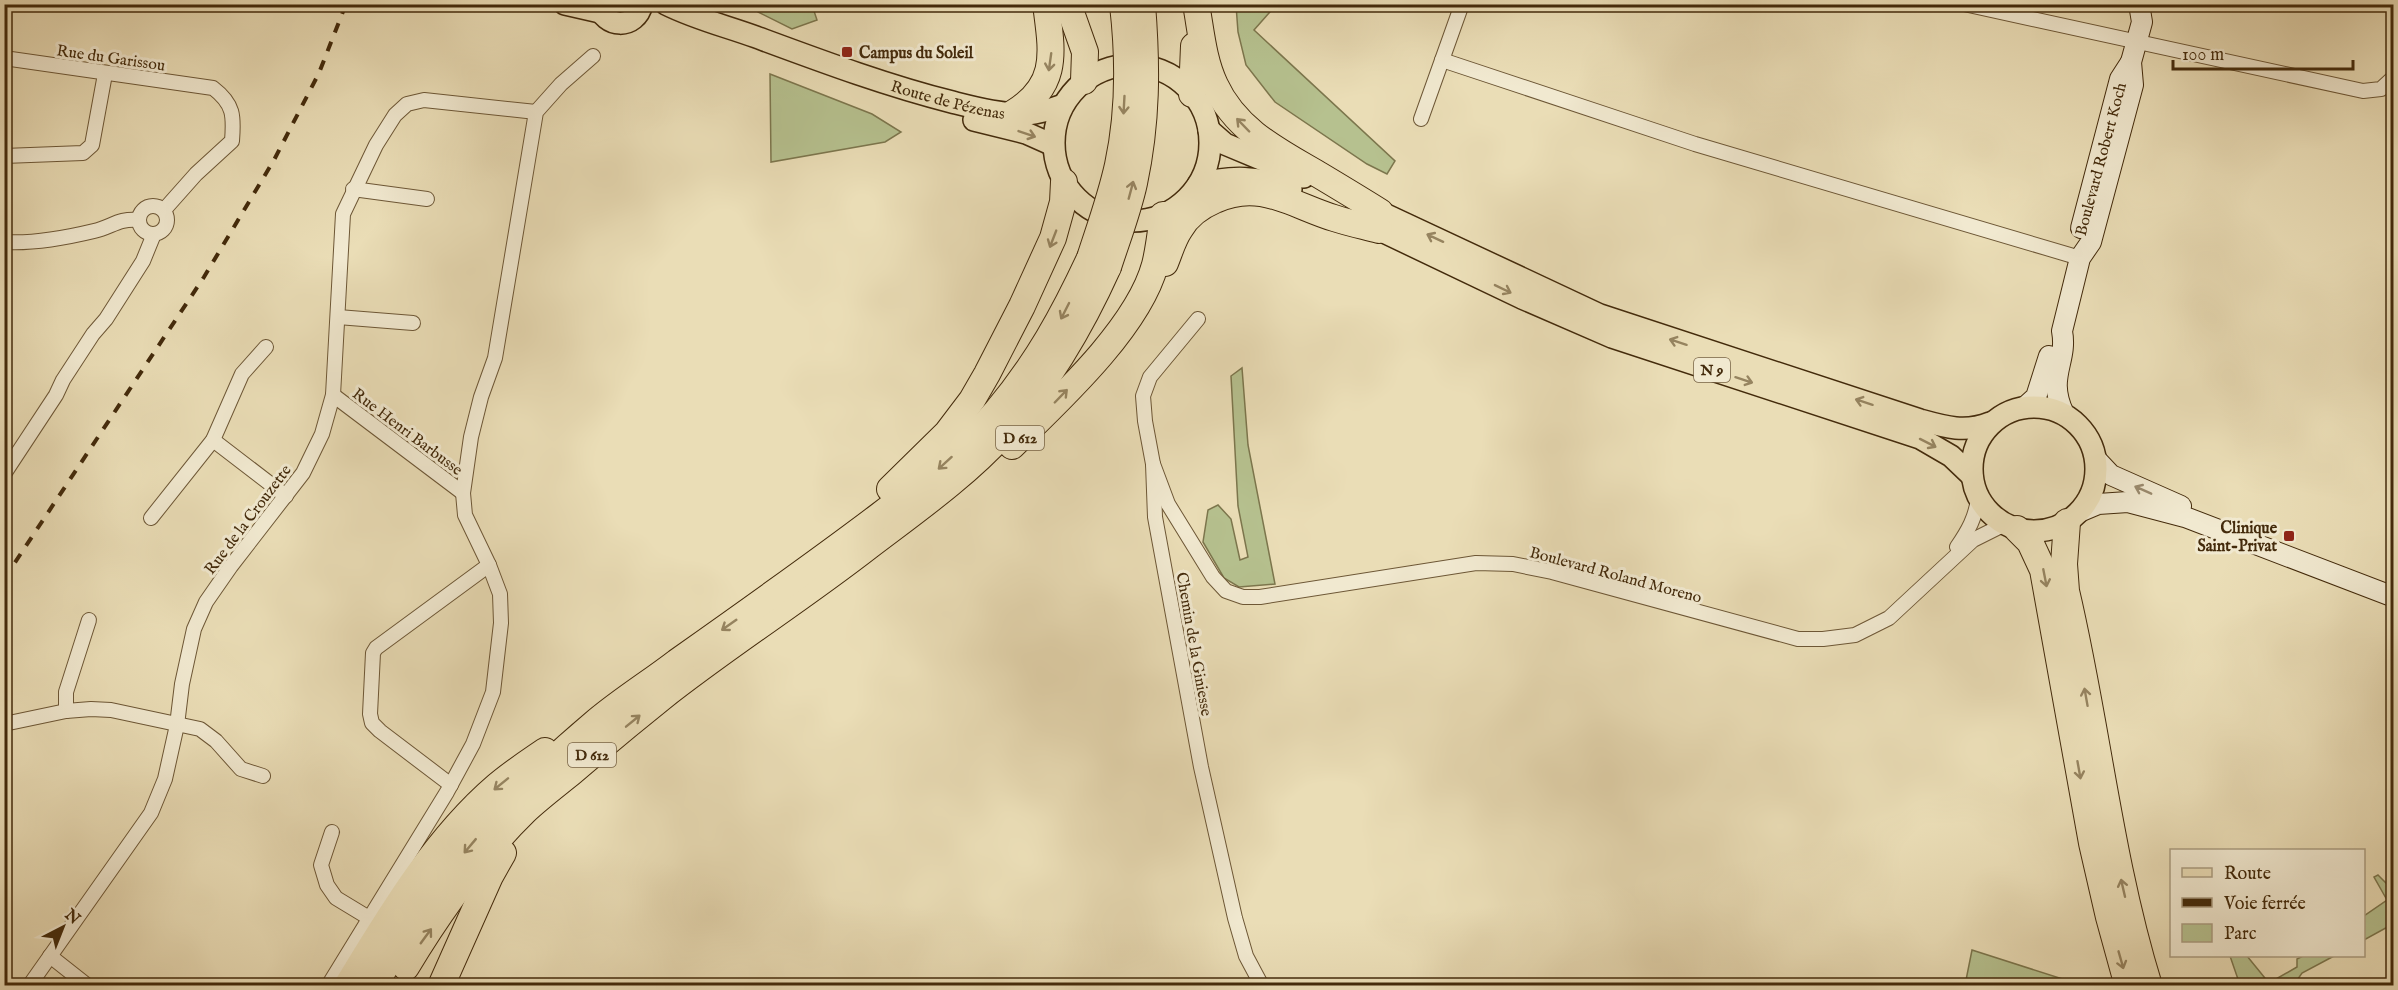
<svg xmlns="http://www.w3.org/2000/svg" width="2398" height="990" font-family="'IM FELL English',serif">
<rect width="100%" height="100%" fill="#eaddb6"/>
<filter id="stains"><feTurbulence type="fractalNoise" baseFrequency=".00333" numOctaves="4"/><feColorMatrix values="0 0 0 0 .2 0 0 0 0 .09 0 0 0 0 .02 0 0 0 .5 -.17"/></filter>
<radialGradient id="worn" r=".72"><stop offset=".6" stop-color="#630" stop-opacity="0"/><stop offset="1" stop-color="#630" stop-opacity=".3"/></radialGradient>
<!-- green -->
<g fill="#b6c18f" stroke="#7c764d" stroke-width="1.5">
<polygon points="758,5 812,5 817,20 792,29 758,12"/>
<polygon points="1236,5 1276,5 1254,30 1395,161 1387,174 1367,164 1275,102 1246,65 1238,32"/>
<polygon points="770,74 872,114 901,132 885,142 771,162"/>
<polygon points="1242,368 1248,445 1275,584 1239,587 1224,578 1203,542 1208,510 1218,505 1231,519 1240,560 1248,557 1238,506 1231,376"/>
<polygon points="2378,875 2393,890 2393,924 2364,940 2364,916 2387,900 2374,877"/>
<polygon points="1972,950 2072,982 2071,985 1965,985"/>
<polygon points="2230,956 2247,956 2269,983 2297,967 2297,959 2303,956 2334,956 2302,973 2293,986 2240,985"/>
</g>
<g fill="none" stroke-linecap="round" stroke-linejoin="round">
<defs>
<g id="street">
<polyline points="1964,4 2363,91 2381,89 2394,77"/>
<path d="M4 58 213 88C234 104 234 116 232 141L196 174 164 210"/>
<polyline points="1442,60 1695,144 2080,258"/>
<polyline points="1421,119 1462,4"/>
<polyline points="4,156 83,153 92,145 105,74"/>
<polyline points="353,189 427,199"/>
<circle cx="153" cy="220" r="14"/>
<path d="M4 242C34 244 65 238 94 231 112 227 118 218 139 220"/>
<polyline points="338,317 413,323"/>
<polyline points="1198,319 1150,377 1143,396 1145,421 1153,464 1155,517 1201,767 1235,918 1246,956 1262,986"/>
<polyline points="333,395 463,493"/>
<polyline points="213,440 286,496"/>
<polyline points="1153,464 1168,504 1213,577 1226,591 1243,597 1260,597 1476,563 1513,564 1552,572 1798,639 1823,639 1855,635 1889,618 1973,540 2005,524"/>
<polyline points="4,474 56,395 63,380 93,334 106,319 143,261 154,234"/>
<polyline points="151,518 213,440 242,374 266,347"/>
<path d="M1957 547C1968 531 1976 517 1978 498"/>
<polyline points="66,711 66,692 89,620"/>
<polyline points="4,724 66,711 91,709 111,710 200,729 216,741 241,769 263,776"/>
<polyline points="451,785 380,731 372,723 370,714 373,653 376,648 489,565"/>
<polyline points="332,832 321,865 327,885 336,898 369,918"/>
<polyline points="50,956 88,986"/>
<polyline points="29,986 151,813 165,779 177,725 182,684 194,629 206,602 231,566 303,473 322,434 333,395 343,214 376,145 395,115 407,104 424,100 536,112"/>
<polyline points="328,986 447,792 473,744 493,692 501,623 500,594 489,565 465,515 463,493 471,437 481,397 495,358 536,112 561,84 593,56"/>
</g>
<g id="secondary">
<polyline points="2081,228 2120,79 2131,62"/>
<polyline points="2025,407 2036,397 2049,356"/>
<path d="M2064 414C2046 376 2068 363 2062 331L2080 258 2091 242 2133 85 2131 62 2142 22 2139 4"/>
<polyline points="2095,458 2111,475 2181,506"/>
<polyline points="2079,512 2098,504 2128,502 2185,517 2394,597"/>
</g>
<g id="primary">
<polyline points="565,4 600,12"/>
<path d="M598 4C604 29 636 30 642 4"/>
<path id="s1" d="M666 4C696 19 726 26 756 37 821 61 885 85 952 102 976 108 1002 115 1028 114 1040 113 1052 109 1063 105"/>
<circle cx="1132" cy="143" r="78"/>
<polyline points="974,120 1026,133 1053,145"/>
<polyline points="1209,130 1225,144 1304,177"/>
<path d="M1198 185C1230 175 1259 176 1291 189"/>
<path d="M1365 205 1600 315 1920 420C1945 427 1965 433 1990 423"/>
<polyline points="1365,223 1522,298 1612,337 1920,438 1951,456 1972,476"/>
<circle cx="2034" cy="469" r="62"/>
</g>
<g id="highway">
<polyline points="1068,4 1085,52 1084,81"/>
<path d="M1196 4C1201 31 1203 60 1215 85 1236 131 1280 152 1321 176 1341 188 1361 200 1380 212"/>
<polyline points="1192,94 1194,46"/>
<path d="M1012 114C1060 85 1052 52 1046 4"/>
<path d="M1165 263C1170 251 1173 239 1180 229 1188 215 1201 206 1215 200 1260 179 1292 205 1334 218 1349 223 1364 226 1379 230"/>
<path d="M1012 446C1058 401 1138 328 1155 265 1159 249 1161 231 1163 215"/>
<polyline points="890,489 947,433 972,400 987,374 1022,306 1053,238 1063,202 1064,182"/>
<path d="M2067 522 2064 564 2066 591C2097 722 2109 857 2149 986"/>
<polyline points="2017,529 2030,542 2043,570 2092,843 2109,917 2128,986"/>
<path d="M406 967C439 912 479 856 525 811 540 797 556 785 572 772 601 747 631 722 661 698 728 645 801 599 869 546 915 511 965 476 1004 433 1048 383 1081 327 1108 267"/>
<path d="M347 986C389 917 435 839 497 786 512 773 529 762 545 751"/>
<path d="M374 986C390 959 406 931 423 906 470 838 534 774 597 721 622 700 651 682 677 662 745 614 813 566 879 516 920 485 962 452 996 412 1037 363 1063 316 1090 258"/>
<polyline points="441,986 490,876 503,853"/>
</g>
</defs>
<!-- street casing -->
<use href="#street" stroke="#6d5736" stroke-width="16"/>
<!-- secondary casing -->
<use href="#secondary" stroke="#432a0b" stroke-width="22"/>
<!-- primary casing -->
<use href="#primary" stroke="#432a0b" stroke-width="24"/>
<!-- highway casing -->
<use href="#highway" stroke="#432a0b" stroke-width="28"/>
<!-- street -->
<use href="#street" stroke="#f1e9d0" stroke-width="14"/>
<!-- secondary -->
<use href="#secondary" stroke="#f1e9d0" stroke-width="20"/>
<!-- primary -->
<use href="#primary" stroke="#eaddb6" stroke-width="21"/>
<!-- highway -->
<use href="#highway" stroke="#eaddb6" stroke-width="26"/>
<!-- rail -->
<polyline stroke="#432a0b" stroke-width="4" stroke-dasharray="10 10" stroke-linecap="butt" points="4,579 204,277 274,160 319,73 346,4"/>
<defs>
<g id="highway-bridge">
<path d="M1090 258C1100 227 1111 197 1118 165 1129 114 1129 57 1123 5"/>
<path d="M1108 267C1117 239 1128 211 1134 183 1147 122 1147 67 1142 4"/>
</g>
</defs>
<!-- highway-bridge casing -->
<use href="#highway-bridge" stroke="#432a0b" stroke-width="28" stroke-linecap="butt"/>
<!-- highway-bridge -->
<use href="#highway-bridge" stroke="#eaddb6" stroke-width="26"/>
</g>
<!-- one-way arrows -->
<defs><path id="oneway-shaft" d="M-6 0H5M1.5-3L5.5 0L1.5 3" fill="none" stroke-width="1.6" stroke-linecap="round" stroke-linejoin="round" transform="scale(1.5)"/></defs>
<g stroke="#968460">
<use href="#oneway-shaft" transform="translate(1050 62) rotate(98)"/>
<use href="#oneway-shaft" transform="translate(1124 105) rotate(93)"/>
<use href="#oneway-shaft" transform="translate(1243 125) rotate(-134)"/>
<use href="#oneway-shaft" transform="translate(1027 134) rotate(19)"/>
<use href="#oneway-shaft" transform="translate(1131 190) rotate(-75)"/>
<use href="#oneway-shaft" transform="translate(1435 238) rotate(-155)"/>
<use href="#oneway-shaft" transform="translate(1053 239) rotate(111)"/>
<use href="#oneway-shaft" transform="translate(1503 289) rotate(26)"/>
<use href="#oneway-shaft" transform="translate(1065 311) rotate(117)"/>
<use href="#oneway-shaft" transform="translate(1678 342) rotate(-162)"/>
<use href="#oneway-shaft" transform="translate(1744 380) rotate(18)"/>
<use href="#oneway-shaft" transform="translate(1061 396) rotate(-46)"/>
<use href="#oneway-shaft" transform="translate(1864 402) rotate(-162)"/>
<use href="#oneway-shaft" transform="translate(1928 443) rotate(27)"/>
<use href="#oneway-shaft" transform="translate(945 463) rotate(138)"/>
<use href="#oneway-shaft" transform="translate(2045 578) rotate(79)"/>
<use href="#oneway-shaft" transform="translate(729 625) rotate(145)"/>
<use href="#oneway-shaft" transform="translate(2086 697) rotate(-100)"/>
<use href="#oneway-shaft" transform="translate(633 721) rotate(-39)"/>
<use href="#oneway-shaft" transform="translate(2079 770) rotate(80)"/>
<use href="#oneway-shaft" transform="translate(501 784) rotate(141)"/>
<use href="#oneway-shaft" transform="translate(470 846) rotate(130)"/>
<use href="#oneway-shaft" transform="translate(2123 888) rotate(-103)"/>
<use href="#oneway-shaft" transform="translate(426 936) rotate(-54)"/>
<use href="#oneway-shaft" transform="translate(2121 960) rotate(74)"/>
</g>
<use stroke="#9a8a6e" href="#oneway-shaft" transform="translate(2143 490) rotate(-156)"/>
<!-- markers -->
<g fill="#8f2418" stroke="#f1e9d0" stroke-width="2">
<rect x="841" y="46" width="12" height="12" rx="3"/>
<rect x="2283" y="530" width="12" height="12" rx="3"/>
</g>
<g text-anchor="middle" stroke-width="6" stroke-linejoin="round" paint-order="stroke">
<!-- shield labels -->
<g fill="#f1e9d0" stroke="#776346" stroke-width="1.5">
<rect x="1694" y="358" width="36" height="24" rx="4.5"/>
<rect x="996" y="426" width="48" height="24" rx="4.5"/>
<rect x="568" y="743" width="48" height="24" rx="4.5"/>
</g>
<g font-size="15" font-weight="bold" fill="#432a0b">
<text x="1712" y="375">N 9</text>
<text x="1020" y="443">D 612</text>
<text x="592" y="760">D 612</text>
</g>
<!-- poi labels -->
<g font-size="16" font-weight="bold" fill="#432a0b" stroke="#f1e9d0" text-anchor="start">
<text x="859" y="58">Campus du Soleil</text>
<text x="2277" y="533" text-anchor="end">Clinique<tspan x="2277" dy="18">Saint-Privat</tspan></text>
</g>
<!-- street labels -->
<g font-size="16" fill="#432a0b" stroke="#f1e9d0">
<text transform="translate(111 57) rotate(8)" y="6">Rue du Garissou</text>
<text dy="6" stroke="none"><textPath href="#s1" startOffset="298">Route de Pézenas</textPath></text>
<text transform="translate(2100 159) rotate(-75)" y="6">Boulevard Robert Koch</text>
<text transform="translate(408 431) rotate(37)" y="6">Rue Henri Barbusse</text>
<text transform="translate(247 519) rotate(-53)" y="6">Rue de la Crouzette</text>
<text transform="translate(1616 574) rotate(15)" y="6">Boulevard Roland Moreno</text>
<text transform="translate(1195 644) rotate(80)" y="6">Chemin de la Giniesse</text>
</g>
</g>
<!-- margin -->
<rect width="2398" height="990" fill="none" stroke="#eaddb6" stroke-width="24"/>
<rect x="6" y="6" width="2386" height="978" fill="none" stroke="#432a0b" stroke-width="3"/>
<rect x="12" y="12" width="2374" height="966" fill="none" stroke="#432a0b" stroke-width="1.5"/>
<!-- legend -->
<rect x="2170" y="849" width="195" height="108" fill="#f1e9d0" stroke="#ab9d81" stroke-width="1.5"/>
<rect x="2182" y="868" width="30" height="9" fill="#eaddb6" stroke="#ab9d81" stroke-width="1.5"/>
<text x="2224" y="879" font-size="18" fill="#432a0b">Route</text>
<rect x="2182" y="898" width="30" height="9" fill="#432a0b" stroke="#ab9d81" stroke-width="1.5"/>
<text x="2224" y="909" font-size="18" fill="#432a0b">Voie ferrée</text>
<rect x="2182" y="924" width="30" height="18" fill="#b6c18f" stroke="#ab9d81" stroke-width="1.5"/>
<text x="2224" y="939" font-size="18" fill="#432a0b">Parc</text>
<!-- north arrow -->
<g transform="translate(63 927) rotate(42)" stroke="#f1e9d0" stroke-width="4.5" paint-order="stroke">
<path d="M0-4.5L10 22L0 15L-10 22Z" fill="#432a0b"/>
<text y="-9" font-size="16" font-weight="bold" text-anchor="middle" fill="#432a0b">N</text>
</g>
<!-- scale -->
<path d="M2173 60v9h180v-9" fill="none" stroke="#432a0b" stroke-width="3"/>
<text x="2182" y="60" font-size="18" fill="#432a0b" stroke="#f1e9d0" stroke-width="4.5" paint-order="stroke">100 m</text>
<rect width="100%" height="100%" filter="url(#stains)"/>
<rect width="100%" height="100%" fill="url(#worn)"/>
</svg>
